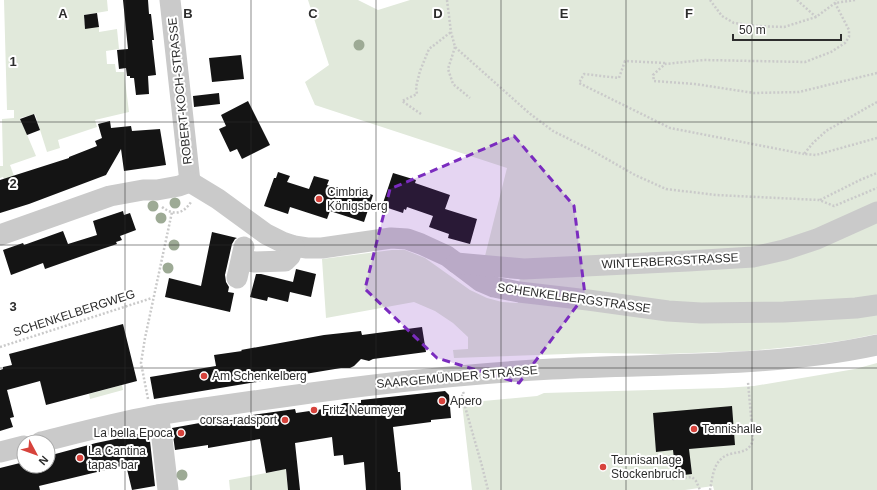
<svg xmlns="http://www.w3.org/2000/svg" width="877" height="490" font-family="Helvetica,sans-serif">
<rect width="100%" height="100%" fill="#fff"/>
<!-- green -->
<g fill="#e1e9db">
<polygon points="4,0 107,0 108,11 84,15 85,28 99,27 99,32 117,29 119,49 106,51 107,64 115,64 116,72 124,72 129,112 95,120 97,127 58,140 60,148 47,152 35,114 20,118 36,156 10,165 18,187 8,190 3,177 0,178 0,166 3,166 2,119 14,118 14,110 7,110"/>
<polygon points="308,0 358,0 378,10 410,0 877,0 877,334 847,340 811,345 748,351 664,354 596,353 454,358 453,350 468,349 468,337 453,323 435,311 414,302 326,318 322,259 392,250 405,250 425,258 470,290 487,298 502,302 518,303 521,261 485,256 507,168 315,105 305,82 329,65"/>
<polygon points="877,363 877,490 714,490 713,486 685,490 472,490 462,403 537,396 544,393 723,388 754,386 855,369"/>
<polygon points="122,385 123,390 90,399 89,394"/>
<polygon points="285,463 288,490 230,490 229,480 277,471"/>
</g>
<!-- building -->
<g fill="#141414">
<polygon points="123,0 148,0 149,14 151,14 154,40 152,40 156,75 148,76 149,94 136,95 134,78 130,78 130,76 127,76 126,68 119,69 117,50 128,49"/>
<polygon points="97,13 99,27 85,29 84,15"/>
<polygon points="241,55 244,79 212,82 209,58"/>
<polygon points="219,93 220,104 194,107 193,96"/>
<polygon points="248,101 270,145 242,159 237,149 230,152 219,129 226,126 221,115"/>
<polygon points="34,114 40,130 27,135 20,119"/>
<polygon points="110,121 111,128 131,126 132,131 160,129 166,165 124,171 121,149 106,175 29,204 0,213 0,180 69,158 69,157 97,146 95,141 102,138 98,124"/>
<polygon points="278,172 290,176 287,182 309,189 314,176 329,180 327,185 348,192 350,188 373,195 364,222 330,211 327,219 290,207 288,214 264,206 274,178 276,178"/>
<polygon points="393,173 416,180 415,183 450,195 445,209 477,219 470,244 448,238 449,234 429,227 433,216 407,207 406,210 404,209 403,213 382,206"/>
<polygon points="123,211 124,215 130,213 136,230 120,236 122,240 116,242 117,244 102,249 45,269 43,263 11,275 3,250 23,243 24,245 63,231 68,244 97,235 93,221"/>
<polygon points="212,232 237,238 235,239 232,244 225,275 226,282 229,287 228,292 234,293 230,312 165,297 169,278 201,286"/>
<polygon points="296,269 316,274 311,297 290,292 288,302 268,297 267,301 250,297 256,274 261,274 293,282"/>
<polygon points="123,324 137,381 46,405 40,381 7,390 14,417 10,418 13,427 0,431 0,370 3,369 3,367 12,365 9,354"/>
<polygon points="422,327 426,352 373,359 369,361 361,359 354,366 350,368 341,368 154,399 150,377 216,366 214,355 242,351 241,350 324,335 361,331 362,335"/>
<polygon points="445,391 449,395 451,418 431,420 431,422 393,427 398,472 400,472 401,490 366,490 364,462 344,465 343,455 334,456 332,437 295,443 300,490 288,490 286,469 266,473 260,439 208,448 208,445 175,450 172,428 216,420 295,409 296,413 337,407 344,403 361,403 361,400"/>
<polygon points="732,406 735,445 689,449 692,474 676,476 673,450 656,452 653,413"/>
<polygon points="149,432 155,486 132,490 126,465 39,486 40,490 0,490 0,468 24,462 24,466 48,466 48,456 96,443"/>
</g>
<g fill="none" stroke-linecap="round" stroke-linejoin="round">
<!-- path -->
<g stroke="#cacaca" stroke-width="2.5" stroke-dasharray="2 2" stroke-linecap="butt">
<polyline points="447,0 451,32 455,47 529,113 553,131 591,150 635,175 666,189 716,195 819,200 834,206 877,188"/>
<polyline points="710,0 722,16 734,23 757,26 784,27 816,17 835,3 836,0"/>
<polyline points="797,0 816,17"/>
<polyline points="855,0 835,3 849,30 849,37 845,43 831,52 805,62 704,60 665,64 653,75 654,81 695,84 754,93 799,92 877,73"/>
<polyline points="455,47 448,69 453,84 470,98"/>
<polyline points="665,63 625,61 619,78 584,74 579,83 670,128 804,154"/>
<polyline points="877,102 826,131 813,143 804,154 816,155 877,138"/>
<polyline points="421,114 402,101 417,94 416,87 420,71 429,49 451,32"/>
<polyline points="820,200 860,180 877,173"/>
<path d="M162 207C174 216 183 214 191 202"/>
<polyline points="0,347 152,298"/>
<polyline points="463,392 464,394 462,396 482,466 488,490"/>
<polyline points="148,399 141,363 145,338 172,212"/>
<polyline points="670,455 673,479 692,477 696,481 700,490"/>
<path d="M710 490C712 480 713 467 720 460 731 448 749 458 753 439L748 382"/>
</g>
<!-- minor -->
<g stroke="#cacaca" stroke-width="21">
<polyline points="170,0 190,182"/>
<polyline points="0,235 110,196 143,190 157,190 179,186 190,182 218,199 266,234 282,242 294,246 307,248 322,248 391,238 407,239 421,244 447,256 480,281 494,287 519,292 588,300 668,311 701,313 784,312 856,308 877,305"/>
<polyline points="242,260 255,262 285,261 290,256 294,246"/>
<polyline points="456,263 524,269 688,261 753,257 784,250 817,239 877,212"/>
<polyline points="237,278 244,247"/>
<polyline points="158,415 162,439 168,490"/>
<path d="M41 442C77 433 115 423 152 416 167 413 183 411 198 409 226 405 254 401 282 397 372 384 461 374 552 369 660 363 770 368 877 345"/>
<polyline points="0,452 24,446"/>
</g>
</g>
<!-- trees -->
<g fill="#9daa95">
<circle cx="359" cy="45" r="5.5"/>
<circle cx="175" cy="203" r="5.5"/>
<circle cx="153" cy="206" r="5.5"/>
<circle cx="161" cy="218" r="5.5"/>
<circle cx="174" cy="245" r="5.5"/>
<circle cx="168" cy="268" r="5.5"/>
<circle cx="182" cy="475" r="5.5"/>
</g>
<!-- marked area -->
<path fill="#7b2cbf" fill-opacity="0.2" stroke="#7b2cbf" stroke-width="3" stroke-dasharray="8 5" stroke-linejoin="round" d="M514 136 574 206 585 295 519 383 437 358 365 289 390 189Z"/>
<!-- grid -->
<path fill="none" stroke="#2d2d2d" stroke-width="1" stroke-opacity="0.55" d="M125 0V490M251 0V490M376 0V490M501 0V490M626 0V490M752 0V490M0 122H877M0 245H877M0 368H877"/>
<!-- markers -->
<g fill="#d7433c" stroke="#fff" stroke-width="1.5">
<circle cx="319" cy="199" r="4"/>
<circle cx="204" cy="376" r="4"/>
<circle cx="442" cy="401" r="4"/>
<circle cx="314" cy="410" r="4"/>
<circle cx="285" cy="420" r="4"/>
<circle cx="694" cy="429" r="4"/>
<circle cx="181" cy="433" r="4"/>
<circle cx="80" cy="458" r="4"/>
<circle cx="603" cy="467" r="4"/>
</g>
<g text-anchor="middle" stroke-width="4" stroke-linejoin="round" paint-order="stroke">
<!-- street labels -->
<g font-size="12" fill="#2d2d2d" stroke="#fff">
<text transform="translate(180 91) rotate(-96)" y="4">ROBERT-KOCH-STRASSE</text>
<text transform="translate(670 261) rotate(-3)" y="4">WINTERBERGSTRASSE</text>
<text transform="translate(574 298) rotate(8)" y="4">SCHENKELBERGSTRASSE</text>
<text transform="translate(74 313) rotate(-18)" y="4">SCHENKELBERGWEG</text>
<text transform="translate(457 377) rotate(-5)" y="4">SAARGEMÜNDER STRASSE</text>
</g>
<!-- poi labels -->
<g font-size="12" fill="#2d2d2d" stroke="#fff" text-anchor="start">
<text x="327" y="196">Cimbria<tspan x="327" dy="14">Königsberg</tspan></text>
<text x="212" y="380">Am Schenkelberg</text>
<text x="450" y="405">Apero</text>
<text x="322" y="414">Fritz Neumeyer</text>
<text x="277" y="424" text-anchor="end">corsa-radsport</text>
<text x="702" y="433">Tennishalle</text>
<text x="173" y="437" text-anchor="end">La bella Epoca</text>
<text x="88" y="455">La Cantina<tspan x="88" dy="14">tapas bar</tspan></text>
<text x="611" y="464">Tennisanlage<tspan x="611" dy="14">Stockenbruch</tspan></text>
</g>
</g>
<g font-size="13" text-anchor="middle" font-weight="bold" fill="#2d2d2d" stroke="#fff" stroke-width="4" stroke-linejoin="round" paint-order="stroke">
<text x="63" y="18">A</text>
<text x="188" y="18">B</text>
<text x="313" y="18">C</text>
<text x="438" y="18">D</text>
<text x="564" y="18">E</text>
<text x="689" y="18">F</text>
<text x="13" y="66">1</text>
<text x="13" y="188">2</text>
<text x="13" y="311">3</text>
</g>
<!-- north arrow -->
<g transform="translate(36 454) rotate(131)"><circle r="19" fill="#ffffff" stroke="#ababab"/>
<path d="M0-3L7 15L0 10L-7 15Z" fill="#d7433c"/>
<text y="-6" font-size="11" font-weight="bold" text-anchor="middle" fill="#2d2d2d">N</text>
</g>
<!-- scale -->
<path d="M733 34v6h108v-6" fill="none" stroke="#2d2d2d" stroke-width="2"/>
<text x="739" y="34" font-size="12" fill="#2d2d2d" stroke="#ffffff" stroke-width="3" paint-order="stroke">50 m</text>
</svg>
